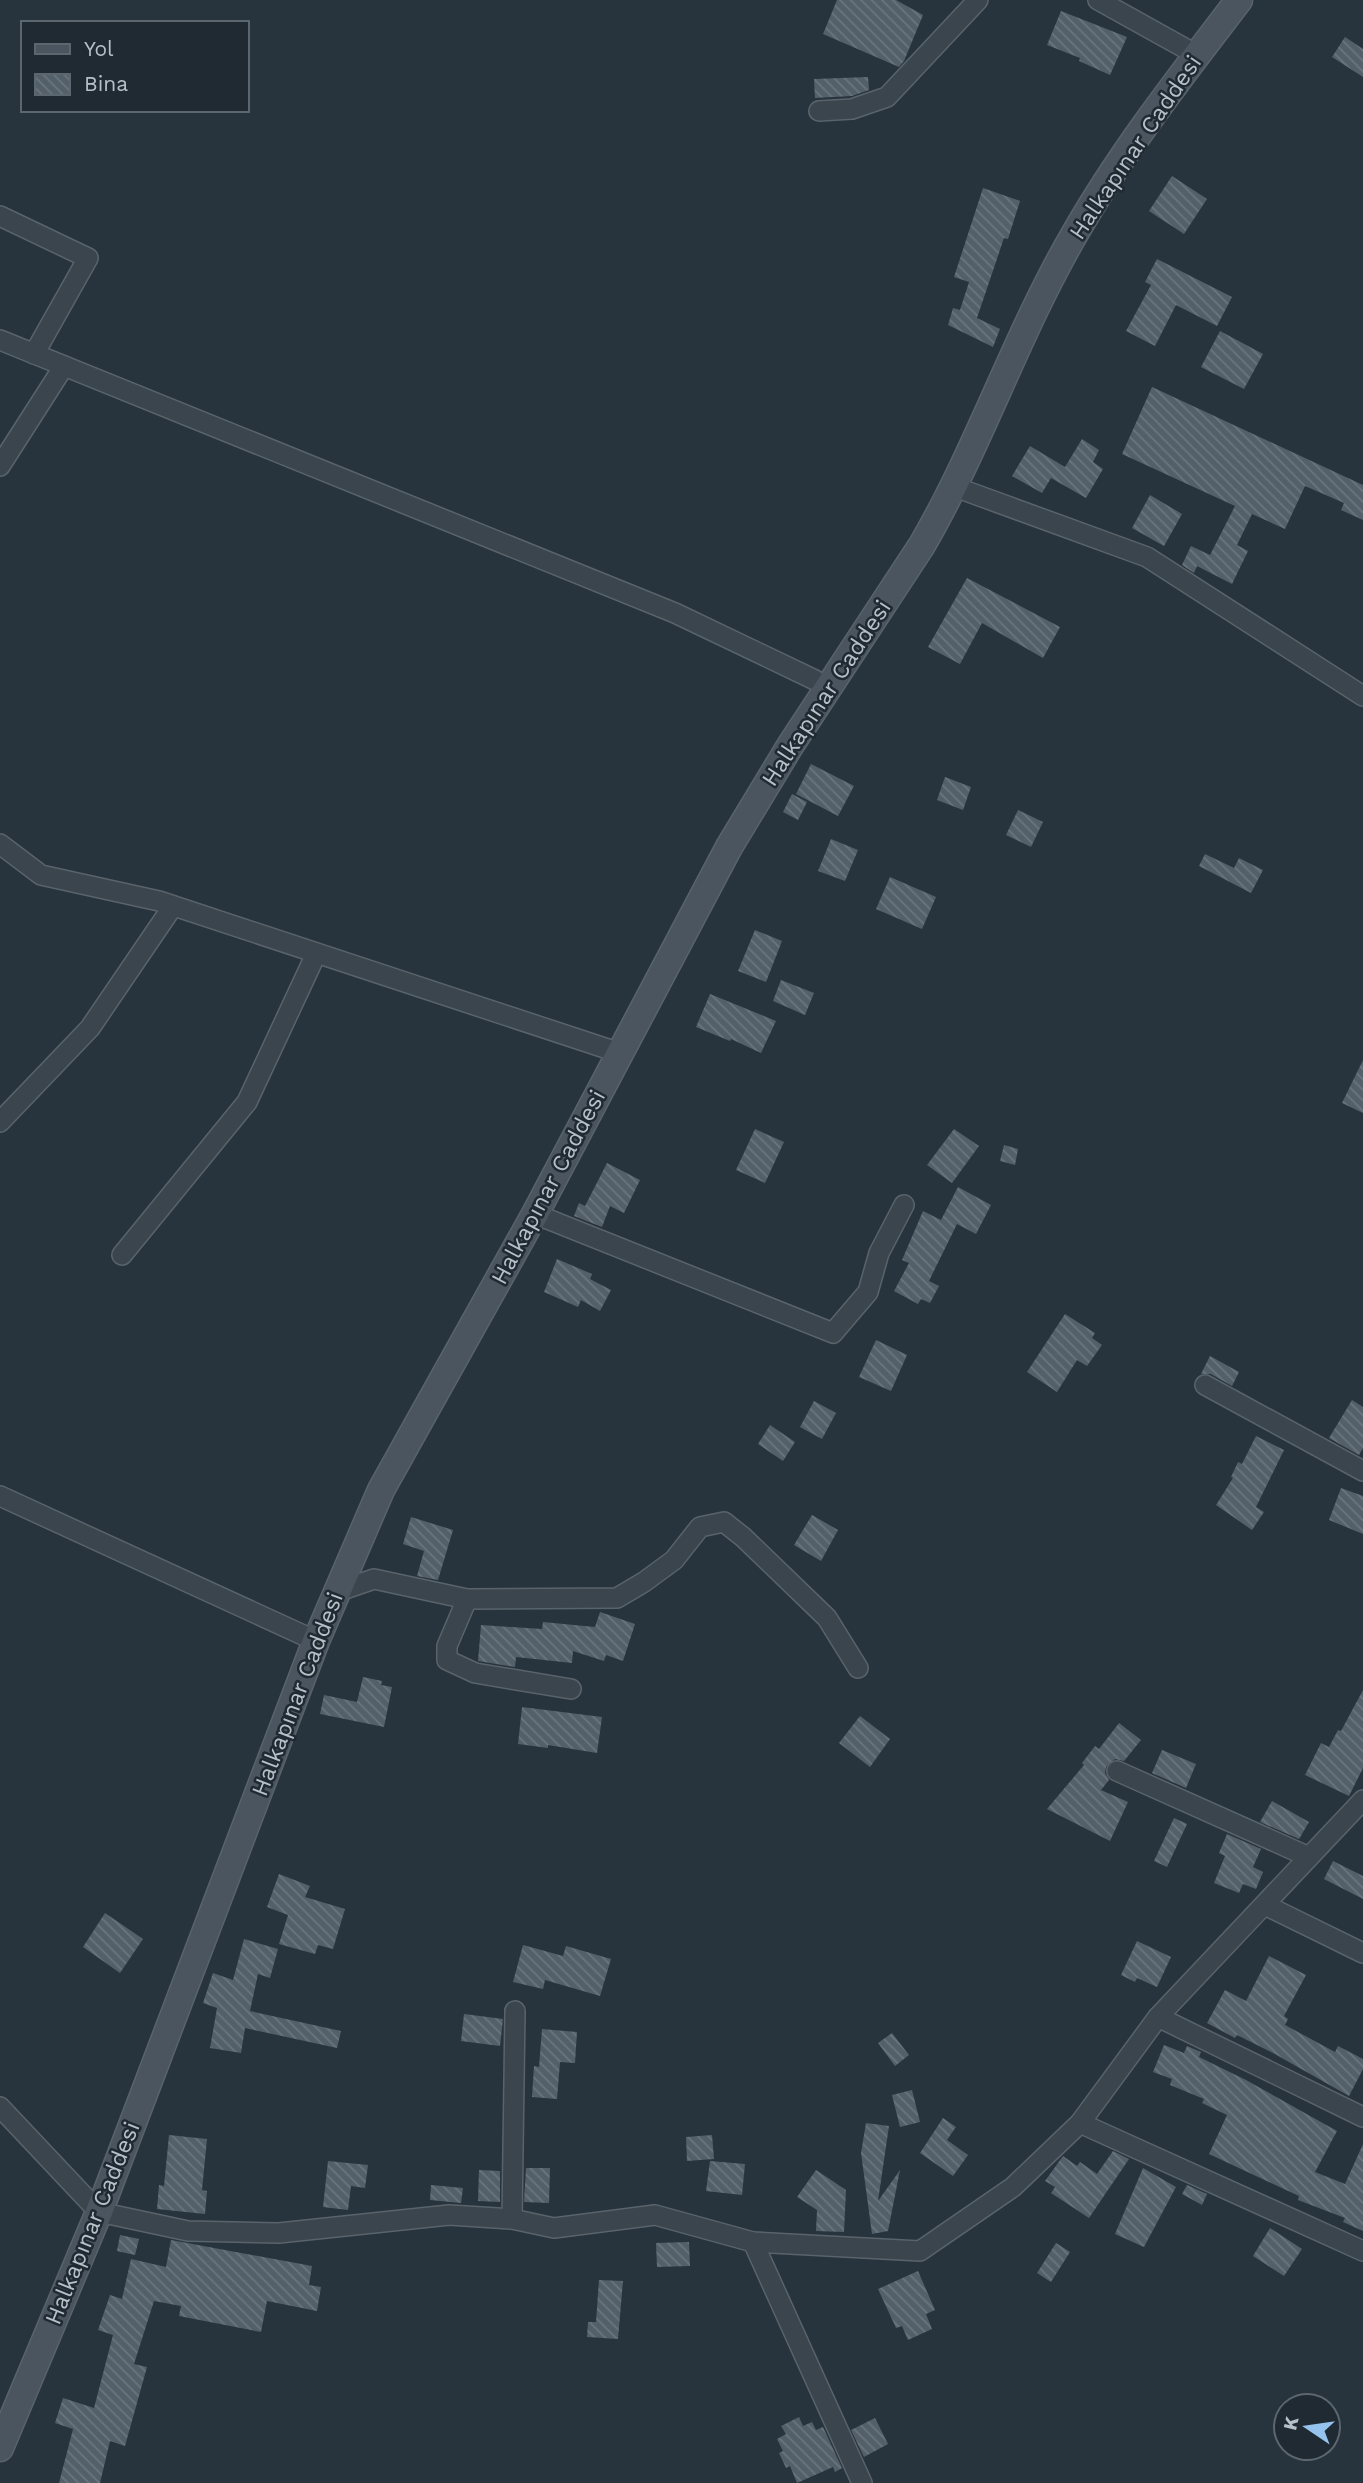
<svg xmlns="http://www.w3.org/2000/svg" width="1363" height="2483" font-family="'Work Sans',sans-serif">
<defs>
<pattern id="building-back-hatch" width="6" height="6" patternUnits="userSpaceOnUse" patternTransform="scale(1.75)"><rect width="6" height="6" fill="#53606a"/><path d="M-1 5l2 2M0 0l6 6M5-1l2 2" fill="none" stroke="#6a757e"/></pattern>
</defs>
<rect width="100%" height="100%" fill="#27333d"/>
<!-- building -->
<g fill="url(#building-back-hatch)">
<polygon points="837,0 896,0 923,15 904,61 899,67 823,34"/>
<polygon points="1061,11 1127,37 1110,75 1079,61 1080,58 1047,45"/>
<polygon points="1345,37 1363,49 1363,77 1332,57"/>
<polygon points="868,77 869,90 852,96 815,98 814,79"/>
<polygon points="1172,176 1207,199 1184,234 1149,211"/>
<polygon points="983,188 1020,201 1008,239 1004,238 977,318 1000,329 993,347 948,325 953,308 960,310 969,282 954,277"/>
<polygon points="1157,259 1232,297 1217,326 1176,305 1155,346 1126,331 1151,285 1145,282"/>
<polygon points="1220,331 1263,354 1244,389 1201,367"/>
<polygon points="1152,387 1363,485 1363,520 1341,510 1344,503 1305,486 1285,529 1252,514 1237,545 1248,551 1232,584 1197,566 1194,573 1182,565 1191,546 1210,555 1235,506 1122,454"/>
<polygon points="1082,439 1099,450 1093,462 1103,469 1086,498 1051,478 1042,493 1012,476 1030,446 1065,467"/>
<polygon points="1150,495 1182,514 1164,546 1132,528"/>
<polygon points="967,578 1060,627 1043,658 982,623 960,664 928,647"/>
<polygon points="811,764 854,786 838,816 796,794"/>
<polygon points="945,777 971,787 963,810 937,800"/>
<polygon points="792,794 807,802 798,820 783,812"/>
<polygon points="1018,810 1043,822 1031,847 1006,835"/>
<polygon points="831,839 858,850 845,881 818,871"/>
<polygon points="1205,854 1234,868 1239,858 1263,870 1251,893 1199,866"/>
<polygon points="890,877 936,897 922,929 876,909"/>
<polygon points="755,930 782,941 766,982 738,971"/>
<polygon points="781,980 814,993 805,1015 773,1001"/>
<polygon points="710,994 776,1021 761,1053 731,1039 730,1041 696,1027"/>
<polygon points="1363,1060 1363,1113 1342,1103"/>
<polygon points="755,1129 784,1142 765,1183 736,1170"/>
<polygon points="954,1129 979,1146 952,1183 927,1165"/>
<polygon points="1004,1145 1018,1149 1015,1165 1000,1161"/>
<polygon points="607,1163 640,1180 624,1213 610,1206 602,1227 574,1216 579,1203 585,1206"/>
<polygon points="958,1187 991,1205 976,1234 957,1224 929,1281 939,1286 930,1303 921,1299 918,1304 894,1291 909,1263 902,1260 923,1211 941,1220"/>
<polygon points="557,1259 592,1274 590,1279 611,1290 600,1311 581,1300 578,1307 544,1292"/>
<polygon points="1065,1314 1095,1333 1092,1338 1102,1345 1087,1366 1077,1360 1057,1392 1027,1372"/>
<polygon points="876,1340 907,1355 891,1391 859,1377"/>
<polygon points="1210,1356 1239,1372 1232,1386 1211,1374 1201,1374"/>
<polygon points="1352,1400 1363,1407 1363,1448 1359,1455 1329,1438"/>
<polygon points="814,1401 836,1413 822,1439 800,1427"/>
<polygon points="770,1425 795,1442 783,1461 758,1444"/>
<polygon points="1256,1436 1284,1450 1256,1507 1264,1512 1252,1530 1216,1505 1233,1478 1231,1477 1238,1462 1242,1464"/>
<polygon points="1341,1488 1363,1496 1363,1534 1329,1520"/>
<polygon points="812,1515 838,1530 821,1561 794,1545"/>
<polygon points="411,1517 453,1530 438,1580 417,1576 424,1551 403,1544"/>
<polygon points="600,1612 635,1624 623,1661 606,1655 604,1661 573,1651 572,1663 516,1657 515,1667 478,1661 481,1625 542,1629 543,1622 595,1627"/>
<polygon points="363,1677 382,1681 381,1685 392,1687 384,1727 320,1714 324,1695 357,1702"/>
<polygon points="1363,1690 1363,1768 1349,1796 1305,1775 1321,1743 1329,1747 1338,1730 1341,1731"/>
<polygon points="522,1707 602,1717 597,1753 548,1745 548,1748 518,1744"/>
<polygon points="860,1716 890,1739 870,1767 839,1743"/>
<polygon points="1119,1723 1141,1740 1124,1761 1115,1759 1106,1767 1105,1773 1109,1780 1101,1790 1128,1802 1110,1841 1047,1809 1084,1765 1082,1763 1095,1746 1099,1749"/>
<polygon points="1162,1750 1196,1764 1186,1788 1152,1773"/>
<polygon points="1272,1801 1309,1822 1299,1839 1260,1822"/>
<polygon points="1174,1818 1187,1824 1167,1867 1154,1861"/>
<polygon points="1227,1834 1261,1849 1253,1867 1263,1872 1256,1889 1243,1884 1239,1893 1214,1883 1225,1856 1219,1853"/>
<polygon points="1333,1861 1363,1876 1363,1899 1324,1879"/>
<polygon points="279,1874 310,1886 305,1897 345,1909 333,1949 318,1945 315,1954 279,1944 288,1915 267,1907"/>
<polygon points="105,1913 143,1939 120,1973 83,1947"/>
<polygon points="244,1939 278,1949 270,1978 258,1974 250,2011 341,2031 337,2048 245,2028 241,2053 210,2048 217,2008 203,2003 213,1973 233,1980"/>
<polygon points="1137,1941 1171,1957 1157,1987 1137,1978 1135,1982 1121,1975"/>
<polygon points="523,1945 563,1956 566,1946 611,1959 600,1996 545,1980 543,1989 513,1982"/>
<polygon points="1269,1956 1306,1975 1284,2016 1288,2019 1285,2025 1335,2052 1338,2046 1363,2059 1363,2069 1349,2096 1273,2053 1237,2035 1235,2038 1207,2023 1225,1990 1246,2001"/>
<polygon points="464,2014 503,2019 500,2046 461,2041"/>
<polygon points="542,2029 577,2032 575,2063 560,2062 557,2099 532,2097 534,2066 539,2067"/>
<polygon points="892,2033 909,2055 895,2066 878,2043"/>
<polygon points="1164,2045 1184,2053 1187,2046 1201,2052 1199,2057 1246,2080 1337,2131 1315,2172 1345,2184 1363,2144 1363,2231 1343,2222 1345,2218 1298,2200 1299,2196 1209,2154 1227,2115 1202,2103 1204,2099 1170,2085 1172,2079 1153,2072"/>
<polygon points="912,2090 920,2122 900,2127 892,2095"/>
<polygon points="943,2118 956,2127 947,2140 968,2155 953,2176 920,2153"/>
<polygon points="866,2123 889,2126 878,2201 900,2170 888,2231 872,2234 861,2153"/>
<polygon points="169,2135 207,2139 202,2190 207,2191 205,2214 157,2209 159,2185 164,2186"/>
<polygon points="712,2135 714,2159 687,2161 686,2137"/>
<polygon points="1113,2151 1129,2159 1089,2218 1051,2193 1055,2187 1045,2181 1063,2156 1077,2166 1080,2162 1097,2174"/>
<polygon points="328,2161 368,2165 365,2188 351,2186 348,2210 323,2207"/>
<polygon points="710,2161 745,2164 742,2195 706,2191"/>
<polygon points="526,2168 550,2168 549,2203 524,2202"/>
<polygon points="1143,2168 1176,2187 1144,2247 1115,2234"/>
<polygon points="479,2170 500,2171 500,2202 478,2201"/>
<polygon points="816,2170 846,2190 844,2232 816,2231 817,2210 797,2197"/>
<polygon points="431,2185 463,2188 461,2203 430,2200"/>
<polygon points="1187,2185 1207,2194 1202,2205 1182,2194"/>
<polygon points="1270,2228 1302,2249 1284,2276 1253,2256"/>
<polygon points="120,2235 139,2239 135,2255 117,2251"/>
<polygon points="171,2240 312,2266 309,2285 321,2287 317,2311 267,2301 261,2332 179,2316 181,2306 154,2301 134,2364 147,2367 125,2446 110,2441 100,2483 59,2483 73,2429 55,2423 63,2398 94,2408 113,2335 98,2330 110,2295 122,2299 131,2259 166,2267"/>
<polygon points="689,2242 690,2266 657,2267 656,2243"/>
<polygon points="1056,2243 1070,2252 1051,2282 1037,2273"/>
<polygon points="918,2271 935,2310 926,2314 932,2329 908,2340 902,2326 896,2328 878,2289"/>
<polygon points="599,2280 623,2281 618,2339 587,2337 588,2322 596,2322"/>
<polygon points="799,2417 803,2426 812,2422 816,2430 823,2427 842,2468 835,2472 833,2467 797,2483 790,2466 786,2468 779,2453 783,2451 777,2439 786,2434 781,2426"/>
<polygon points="875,2418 888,2444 864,2457 851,2430"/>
</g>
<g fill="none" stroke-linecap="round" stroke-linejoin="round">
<defs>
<g id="minor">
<polyline points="1098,0 1197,55"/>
<polyline points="819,111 852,109 887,97 978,0"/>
<polyline points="0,216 88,258 34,354"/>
<polyline points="0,340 675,613 815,680"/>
<polyline points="0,466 64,366"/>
<polyline points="955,487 1147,557 1363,696"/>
<polyline points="0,844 41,875 159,901 620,1053"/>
<polyline points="0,1122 90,1028 173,906"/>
<polyline points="535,1214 833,1333 868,1292 879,1253 904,1205"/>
<polyline points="122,1255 247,1102 316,954"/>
<polyline points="1205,1385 1363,1471"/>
<polyline points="0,1496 316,1641"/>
<polyline points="336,1592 374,1579 467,1599 617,1598 644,1582 674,1560 700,1527 724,1522 743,1537 827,1618 858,1668"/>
<polyline points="467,1599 447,1646 447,1660 475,1673 571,1689"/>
<polyline points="1117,1771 1309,1857"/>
<polyline points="1265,1905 1363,1953"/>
<polyline points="1158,2017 1363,2117"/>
<polyline points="0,2107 99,2212 188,2231 279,2233 449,2215 512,2219 554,2228 655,2215 753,2242 920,2251 1013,2187 1080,2123 1158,2017 1363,1800"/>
<polyline points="1080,2123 1363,2251"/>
<polyline points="512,2219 515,2011"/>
<polyline points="753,2242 862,2483"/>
</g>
<path id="secondary" d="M0 2448 99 2212 316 1641 381 1490 535 1214 729 847 790 746 922 545C980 445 1016 335 1074 235 1122 151 1181 76 1239 0"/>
</defs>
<!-- minor casing -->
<use href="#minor" stroke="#59636b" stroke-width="22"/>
<!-- secondary casing -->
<use href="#secondary" stroke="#59636b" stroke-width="29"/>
<!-- minor -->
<use href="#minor" stroke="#3b454d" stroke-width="19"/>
<!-- secondary -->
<use href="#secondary" stroke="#4a5560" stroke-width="26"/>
</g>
<g text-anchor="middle" stroke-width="5" stroke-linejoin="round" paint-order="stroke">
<!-- street labels -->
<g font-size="23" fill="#b7c0c8" stroke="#202a33">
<text transform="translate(1135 147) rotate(-56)" y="8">Halkapınar Caddesi</text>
<text transform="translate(826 693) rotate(-57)" y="8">Halkapınar Caddesi</text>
<text transform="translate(548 1187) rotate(-62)" y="8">Halkapınar Caddesi</text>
<text transform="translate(297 1694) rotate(-69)" y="8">Halkapınar Caddesi</text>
<text transform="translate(92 2223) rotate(-68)" y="8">Halkapınar Caddesi</text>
</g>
</g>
<!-- legend -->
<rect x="21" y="21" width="228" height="91" fill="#202a33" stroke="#5c666f" stroke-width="2"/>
<rect x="35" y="44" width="35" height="10" fill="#4a5560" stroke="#5c666f" stroke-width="2"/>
<text x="84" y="56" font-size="21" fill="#b7c0c8">Yol</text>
<rect x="35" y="74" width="35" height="21" fill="url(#building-back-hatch)" stroke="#5c666f" stroke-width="2"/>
<text x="84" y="91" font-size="21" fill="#b7c0c8">Bina</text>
<!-- north arrow -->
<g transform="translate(1307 2427) rotate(283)"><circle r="33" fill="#202a33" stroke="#5c666f" stroke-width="2"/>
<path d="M0-5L12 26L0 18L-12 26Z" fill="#96c3ee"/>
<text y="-10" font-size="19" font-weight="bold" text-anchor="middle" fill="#b7c0c8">K</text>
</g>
</svg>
